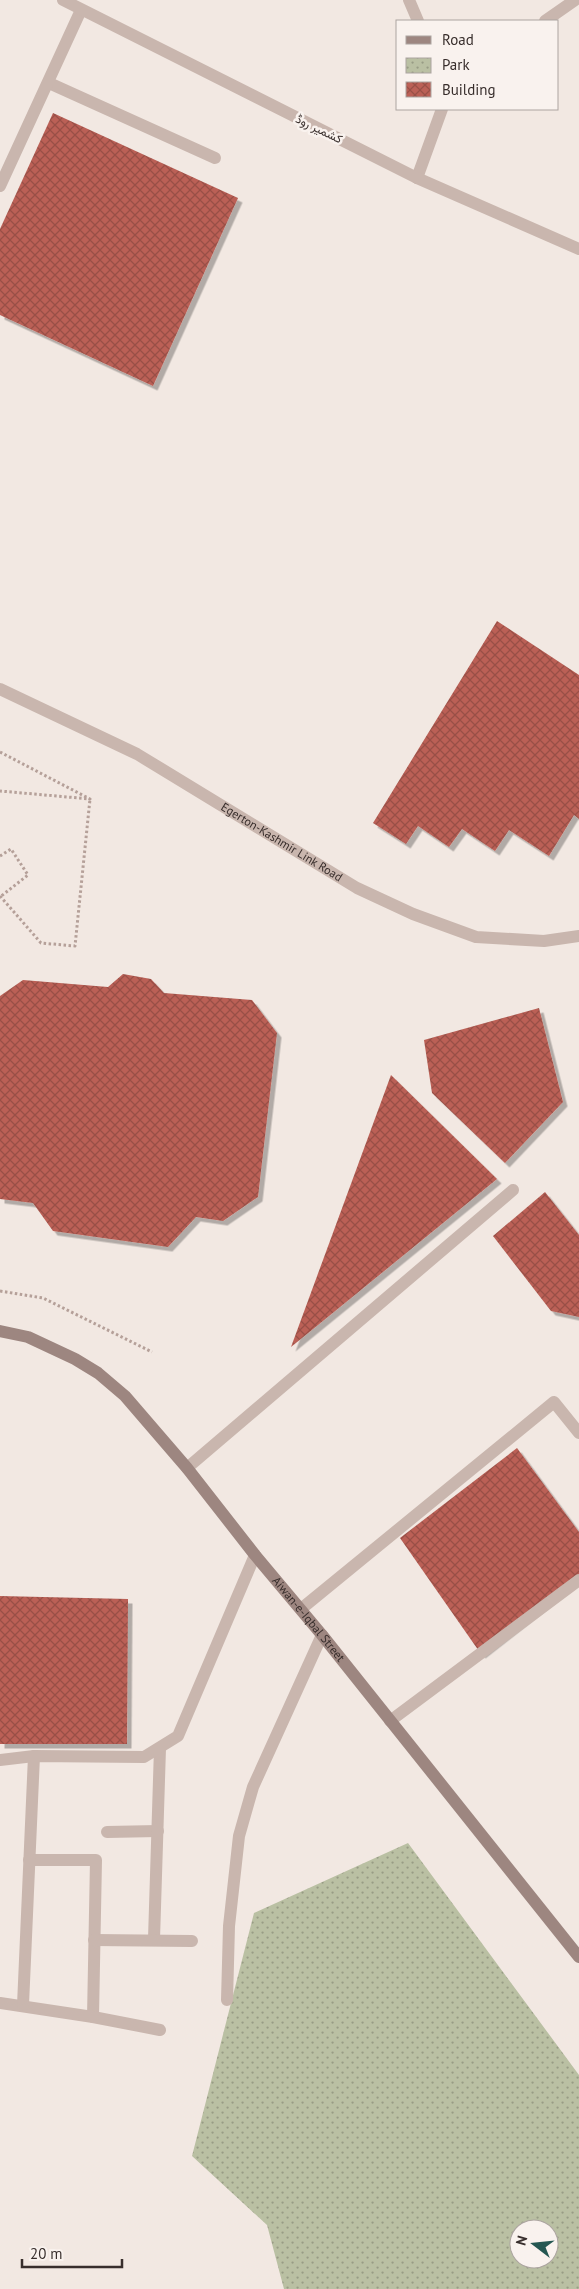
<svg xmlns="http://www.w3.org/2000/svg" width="579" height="2289" font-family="'PT Sans',Vazirmatn,sans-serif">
<defs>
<pattern id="park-dots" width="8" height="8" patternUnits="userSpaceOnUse" patternTransform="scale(1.25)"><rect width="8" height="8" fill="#bac0a3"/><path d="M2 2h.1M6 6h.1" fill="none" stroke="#989c85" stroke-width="1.8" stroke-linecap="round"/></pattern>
<pattern id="building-cross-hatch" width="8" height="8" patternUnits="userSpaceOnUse" patternTransform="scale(1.25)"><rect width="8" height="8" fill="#bb6056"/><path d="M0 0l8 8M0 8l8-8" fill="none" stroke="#995047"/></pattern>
<filter id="shadow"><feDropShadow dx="4.5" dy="4.5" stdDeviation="0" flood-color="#0004"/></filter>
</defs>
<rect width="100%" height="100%" fill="#f2e8e2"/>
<!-- park -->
<path fill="url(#park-dots)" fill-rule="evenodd" d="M408 1843 579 2075V2289H284L267 2225 192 2156 254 1913ZM519 2229H549V2259H519Z"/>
<!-- building -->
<g fill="url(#building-cross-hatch)" filter="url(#shadow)">
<polygon points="53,113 238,198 153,386 0,315 0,229"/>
<polygon points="497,621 579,675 579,819 574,815 549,856 509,830 495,851 462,829 449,847 418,826 406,844 373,823"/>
<polygon points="123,974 151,979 164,993 252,1000 277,1033 258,1197 223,1221 196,1217 168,1247 53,1231 33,1203 0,1199 0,996 23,980 108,987"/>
<polygon points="539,1008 563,1102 505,1163 432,1093 424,1040"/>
<polygon points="391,1075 497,1179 291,1347"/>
<polygon points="545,1192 579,1235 579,1317 551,1311 493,1236"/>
<polygon points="517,1448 579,1532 579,1577 481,1654 400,1538"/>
<polygon points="0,1596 128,1599 127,1744 0,1744"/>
</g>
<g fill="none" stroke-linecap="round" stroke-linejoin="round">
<!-- path -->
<g stroke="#b5a099" stroke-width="3" stroke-dasharray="2.5 2.5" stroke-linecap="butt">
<polyline points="0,752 90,799 0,791"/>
<polyline points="0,856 11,849 28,875 0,897"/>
<polyline points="0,896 41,943 75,946 90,799"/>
<polyline points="0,1291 43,1298 152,1352"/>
</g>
<!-- service -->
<g stroke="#c9b6ae" stroke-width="12">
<polyline points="409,0 418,21"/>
<polyline points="545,21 575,0"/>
<polyline points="49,83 215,158"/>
<polyline points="417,178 442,109"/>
<polyline points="0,186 81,10"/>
<polyline points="187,1468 513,1190"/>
<polyline points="301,1609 554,1402 579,1433"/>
<polyline points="390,1721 579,1580"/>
<polyline points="107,1832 158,1831"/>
<polyline points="29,1860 96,1860 93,2017"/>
<polyline points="154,1939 160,1748"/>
<polyline points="94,1940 192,1941"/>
<polyline points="227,2000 229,1926 239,1836 253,1787 322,1635"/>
<polyline points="0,2003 93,2017 160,2030"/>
<polyline points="23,2005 34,1756"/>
</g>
<!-- minor -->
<g stroke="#c9b6ae" stroke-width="12">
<path id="s1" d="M0 689 137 754 357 888 413 914 476 937 544 941 579 936"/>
<polyline points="0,1760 34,1756 144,1757 178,1736 255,1555"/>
</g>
<!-- tertiary -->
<polyline stroke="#c9b6ae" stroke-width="12" points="63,0 417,178 579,249"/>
<!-- secondary -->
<path stroke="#9d8680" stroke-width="12" id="s2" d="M0 1331 28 1337 75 1359 98 1373 125 1396 187 1468 255 1555 322 1635 579 1957"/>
</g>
<g text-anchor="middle" stroke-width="5" stroke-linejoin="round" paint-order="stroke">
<!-- street labels -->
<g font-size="12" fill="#382e2c" stroke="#f9f2ee">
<text transform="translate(319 129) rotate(26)" y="4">کشمیر روڈ</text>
<text dy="4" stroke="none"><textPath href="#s1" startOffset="321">Egerton-Kashmir Link Road</textPath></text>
<text dy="4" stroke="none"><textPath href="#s2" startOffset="432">Aiwan-e-Iqbal Street</textPath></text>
</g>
</g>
<!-- legend -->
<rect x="396" y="20" width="162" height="90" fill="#f9f2ee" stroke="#aca4a0"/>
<rect x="406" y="36" width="25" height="8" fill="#9d8680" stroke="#aca4a0"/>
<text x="442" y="45" font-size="15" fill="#382e2c">Road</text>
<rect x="406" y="58" width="25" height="15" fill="url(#park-dots)" stroke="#aca4a0"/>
<text x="442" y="70" font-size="15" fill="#382e2c">Park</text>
<rect x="406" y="82" width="25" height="15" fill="url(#building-cross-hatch)" stroke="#aca4a0"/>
<text x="442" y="95" font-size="15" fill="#382e2c">Building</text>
<!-- north arrow -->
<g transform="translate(534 2244) rotate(286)"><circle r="24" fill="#f9f2ee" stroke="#aca4a0"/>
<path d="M0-4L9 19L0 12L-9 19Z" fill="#255752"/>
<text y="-8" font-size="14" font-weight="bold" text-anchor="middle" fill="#382e2c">N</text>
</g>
<!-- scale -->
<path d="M22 2259v8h100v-8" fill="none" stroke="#382e2c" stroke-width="2.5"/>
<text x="30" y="2259" font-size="15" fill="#382e2c" stroke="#f9f2ee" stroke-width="4" paint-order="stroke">20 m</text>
</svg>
